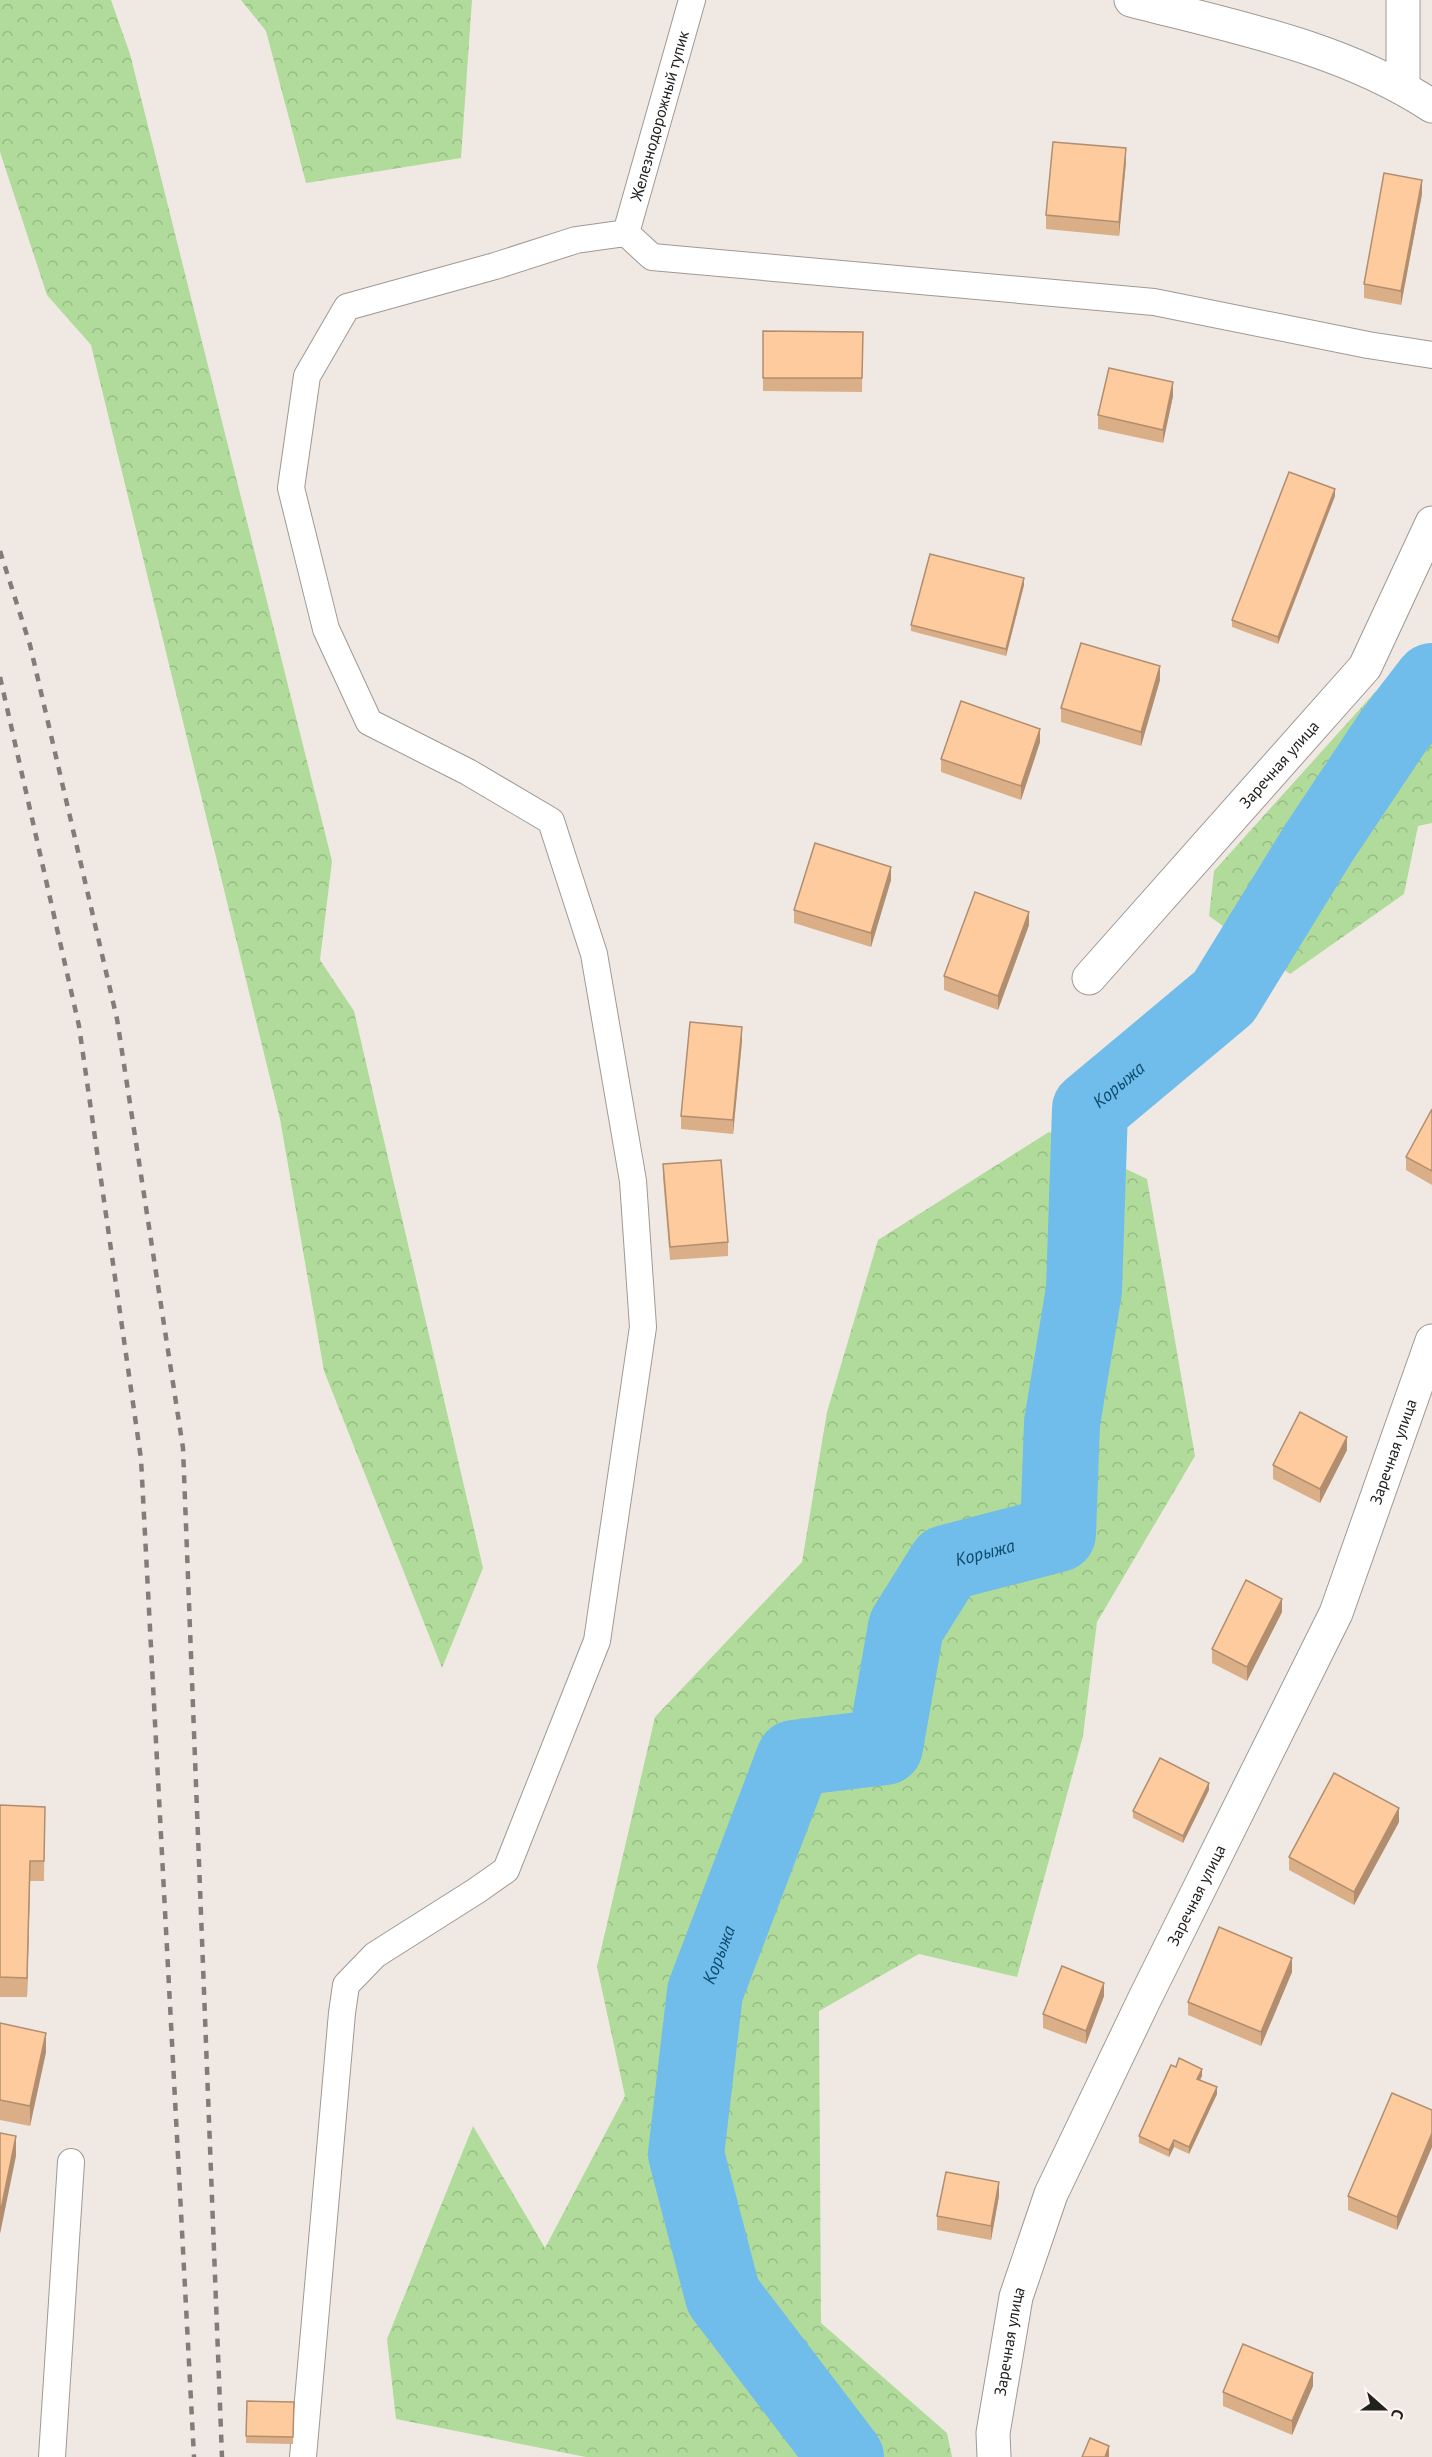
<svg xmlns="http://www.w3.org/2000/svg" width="1432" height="2457" font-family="'PT Sans',sans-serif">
<defs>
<pattern id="forest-crowns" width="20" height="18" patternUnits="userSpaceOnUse" patternTransform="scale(1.5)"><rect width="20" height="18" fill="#b0db9b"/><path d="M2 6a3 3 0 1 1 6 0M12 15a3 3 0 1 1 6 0" fill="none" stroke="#97bc85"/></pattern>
</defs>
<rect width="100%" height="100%" fill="#f0e9e3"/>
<!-- forest -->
<g fill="url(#forest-crowns)">
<polygon points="0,0 111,0 130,54 332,861 320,960 354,1011 483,1568 442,1668 324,1371 280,1119 91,345 47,295 0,152"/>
<polygon points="241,0 472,0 461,158 306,183 266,31"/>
<polygon points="1376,691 1432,702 1432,823 1418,826 1404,894 1290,974 1209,916 1214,871"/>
<polygon points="1049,1132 1147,1179 1195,1456 1097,1622 1083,1736 1017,1977 919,1954 819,2011 821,2323 947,2433 952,2457 586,2457 396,2419 387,2339 473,2126 545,2248 625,2096 597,1967 655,1717 802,1562 827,1412 878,1240"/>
</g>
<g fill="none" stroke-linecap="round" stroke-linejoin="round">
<!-- river -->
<path stroke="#70bceb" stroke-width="76" id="s1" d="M846 2457 723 2296 686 2154 705 1992 794 1758 885 1747 906 1627 946 1563 1058 1534 1062 1423 1084 1290 1090 1109 1224 997 1318 844 1392 733 1432 681"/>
<defs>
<g id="service">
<path id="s2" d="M626 233 692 0"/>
<polyline points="52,2457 71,2162"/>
<polyline points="303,2457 342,2013 346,1985 375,1955 476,1891 506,1870 597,1641 643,1327 633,1181 594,954 551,821 468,772 369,722 326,629 291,488 307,376 347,307 495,266 576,240 626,233 652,257 1154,302 1368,345 1432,355"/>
</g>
<g id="minor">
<path d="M1131 0C1234 27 1342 47 1432 106"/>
<polyline points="1403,0 1403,87"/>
<path id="s3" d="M1089 978 1365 667 1432 523"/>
<path id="s4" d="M994 2457 993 2433 1016 2297 1051 2194 1145 1998 1336 1613 1432 1341"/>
</g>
</defs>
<!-- service casing -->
<use href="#service" stroke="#9f9993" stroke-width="28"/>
<!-- minor casing -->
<use href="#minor" stroke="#9f9993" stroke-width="35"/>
<!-- service -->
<use href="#service" stroke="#fff" stroke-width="26"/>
<!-- minor -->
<use href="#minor" stroke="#fff" stroke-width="33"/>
<!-- rail -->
<g stroke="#827d79" stroke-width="4.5" stroke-dasharray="8 8" stroke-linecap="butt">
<polyline points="0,551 30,645 117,1019 183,1448 222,2457"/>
<polyline points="0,677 79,1026 141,1459 194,2457"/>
</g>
</g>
<!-- wall -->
<g fill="#daaf88">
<polygon points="1126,162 1119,236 1046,229 1046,215"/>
<polygon points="1422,194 1401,305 1364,298 1364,284"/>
<polygon points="763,331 863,332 862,392 763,391"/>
<polygon points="1173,396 1163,443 1098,429 1098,415"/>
<polygon points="1335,496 1278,644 1232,627 1232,620"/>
<polygon points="1024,585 1006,656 911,631 911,625"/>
<polygon points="1160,680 1141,746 1061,722 1061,708"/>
<polygon points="1040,742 1021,800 941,772 941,759"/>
<polygon points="891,880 871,947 794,923 794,910"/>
<polygon points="1029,925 998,1010 944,990 944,976"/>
<polygon points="742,1041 733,1134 681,1129 681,1116"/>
<polygon points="1432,1109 1432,1185 1406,1170 1406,1157"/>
<polygon points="663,1164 728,1242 728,1256 670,1260 663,1178"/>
<polygon points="1347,1450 1320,1503 1273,1479 1273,1465"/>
<polygon points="1282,1612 1247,1681 1212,1663 1212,1649"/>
<polygon points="1209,1790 1183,1843 1133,1818 1133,1811"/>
<polygon points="0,1805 45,1807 44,1881 30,1881 27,1997 0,1997"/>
<polygon points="1399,1822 1354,1905 1289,1870 1289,1857"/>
<polygon points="1292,1972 1261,2046 1188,2015 1188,2002"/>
<polygon points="1104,1996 1086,2044 1043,2028 1043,2014"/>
<polygon points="0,2023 46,2052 30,2126 0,2120"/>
<polygon points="1176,2067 1202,2076 1200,2080 1217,2094 1189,2154 1174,2147 1169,2157 1139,2143 1139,2136"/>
<polygon points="1432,2110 1432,2147 1397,2230 1348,2210 1348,2196"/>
<polygon points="999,2196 991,2240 937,2230 937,2216"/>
<polygon points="1313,2386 1292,2435 1223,2406 1223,2392"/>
<polygon points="247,2401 294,2402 293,2444 246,2443"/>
</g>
<!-- shaded-wall -->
<g fill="#b18e6f">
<polygon points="1126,148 1126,162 1119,236 1119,222"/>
<polygon points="1422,180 1422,194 1401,305 1401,291"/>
<polygon points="1173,382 1173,396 1163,443 1163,430"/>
<polygon points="1335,489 1335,496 1278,644 1278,637"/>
<polygon points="1024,578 1024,585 1006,656 1006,649"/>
<polygon points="1160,666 1160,680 1141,746 1141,732"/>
<polygon points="1040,729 1040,742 1021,800 1021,786"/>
<polygon points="891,867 891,880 871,947 871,933"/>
<polygon points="1029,912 1029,925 998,1010 998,996"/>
<polygon points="742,1027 742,1041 733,1134 733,1120"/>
<polygon points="1347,1437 1347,1450 1320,1503 1320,1489"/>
<polygon points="1282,1599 1282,1612 1247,1681 1247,1667"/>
<polygon points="1209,1783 1209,1790 1183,1843 1183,1836"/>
<polygon points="1399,1808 1399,1822 1354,1905 1354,1892"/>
<polygon points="30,1861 30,1881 27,1997 27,1978"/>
<polygon points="1292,1958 1292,1972 1261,2046 1261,2032"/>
<polygon points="1104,1983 1104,1996 1086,2044 1086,2031"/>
<polygon points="46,2033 46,2052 30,2126 30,2106"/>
<polygon points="1202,2069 1202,2076 1197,2085 1197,2079"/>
<polygon points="1217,2087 1217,2094 1189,2154 1189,2147"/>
<polygon points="1432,2133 1432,2147 1397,2230 1397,2217"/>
<polygon points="16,2136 16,2156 0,2234 0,2214"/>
<polygon points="1174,2140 1174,2147 1169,2157 1169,2150"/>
<polygon points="999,2182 999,2196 991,2240 991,2226"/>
<polygon points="1313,2373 1313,2386 1292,2435 1292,2421"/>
<polygon points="1109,2446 1109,2457 1105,2457"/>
</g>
<!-- building -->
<g fill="#fdcb9e" stroke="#b18e6f" stroke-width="1.5">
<polygon points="1053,142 1126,148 1119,222 1046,215"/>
<polygon points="1384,173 1422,180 1401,291 1364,284"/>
<polygon points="763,331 863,332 862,378 763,378"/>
<polygon points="1109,368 1173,382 1163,430 1098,415"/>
<polygon points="1289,472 1335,489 1278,637 1232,620"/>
<polygon points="930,554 1024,578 1006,649 911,625"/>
<polygon points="1081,643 1160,666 1141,732 1061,708"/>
<polygon points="961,701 1040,729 1021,786 941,759"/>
<polygon points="815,843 891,867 871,933 794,910"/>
<polygon points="975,892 1029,912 998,996 944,976"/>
<polygon points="690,1022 742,1027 733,1120 681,1116"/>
<polygon points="1432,1109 1432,1171 1406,1157"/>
<polygon points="721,1160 728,1242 670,1247 663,1164"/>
<polygon points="1300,1412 1347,1437 1320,1489 1273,1465"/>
<polygon points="1246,1580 1282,1599 1247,1667 1212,1649"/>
<polygon points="1160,1758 1209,1783 1183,1836 1133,1811"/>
<polygon points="1334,1773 1399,1808 1354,1892 1289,1857"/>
<polygon points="0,1805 45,1807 44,1861 30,1861 27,1978 0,1977"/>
<polygon points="1219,1927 1292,1958 1261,2032 1188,2002"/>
<polygon points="1062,1966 1104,1983 1086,2031 1043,2014"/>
<polygon points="0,2023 46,2033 30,2106 0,2100"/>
<polygon points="1179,2058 1202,2069 1197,2079 1217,2087 1189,2147 1174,2140 1169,2150 1139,2136 1171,2065 1176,2067"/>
<polygon points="1392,2093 1432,2110 1432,2133 1397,2217 1348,2196"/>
<polygon points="0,2133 16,2136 0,2214"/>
<polygon points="946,2172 999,2182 991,2226 937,2216"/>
<polygon points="1243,2344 1313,2373 1292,2421 1223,2392"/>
<polygon points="247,2401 294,2402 293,2437 246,2436"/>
<polygon points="1090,2438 1109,2446 1105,2457 1082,2457"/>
</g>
<g text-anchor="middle" stroke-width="4.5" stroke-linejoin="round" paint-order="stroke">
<!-- street labels -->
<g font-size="16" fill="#23211e" stroke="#fdf6f0">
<text dy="6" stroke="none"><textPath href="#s2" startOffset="122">Железнодорожный тупик</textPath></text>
<text dy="6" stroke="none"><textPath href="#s3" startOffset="286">Заречная улица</textPath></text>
<text dy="6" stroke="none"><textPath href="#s4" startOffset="1089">Заречная улица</textPath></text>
<text dy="6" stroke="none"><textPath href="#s4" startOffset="603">Заречная улица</textPath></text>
<text dy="6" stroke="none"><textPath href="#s4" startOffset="117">Заречная улица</textPath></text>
</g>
<!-- water labels -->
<g font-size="18" font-style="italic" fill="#0e4b6b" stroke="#fdf6f0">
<text dy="6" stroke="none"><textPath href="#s1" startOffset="1632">Корыжа</textPath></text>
<text dy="6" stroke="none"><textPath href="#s1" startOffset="1092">Корыжа</textPath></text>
<text dy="6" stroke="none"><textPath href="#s1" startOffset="552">Корыжа</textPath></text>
</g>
</g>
<!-- north arrow -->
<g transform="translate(1384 2409) rotate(111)" stroke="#fdf6f0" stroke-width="4.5" paint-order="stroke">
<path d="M0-4.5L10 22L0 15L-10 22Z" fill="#23211e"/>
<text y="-9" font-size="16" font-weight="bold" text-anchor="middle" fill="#23211e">С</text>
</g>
</svg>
